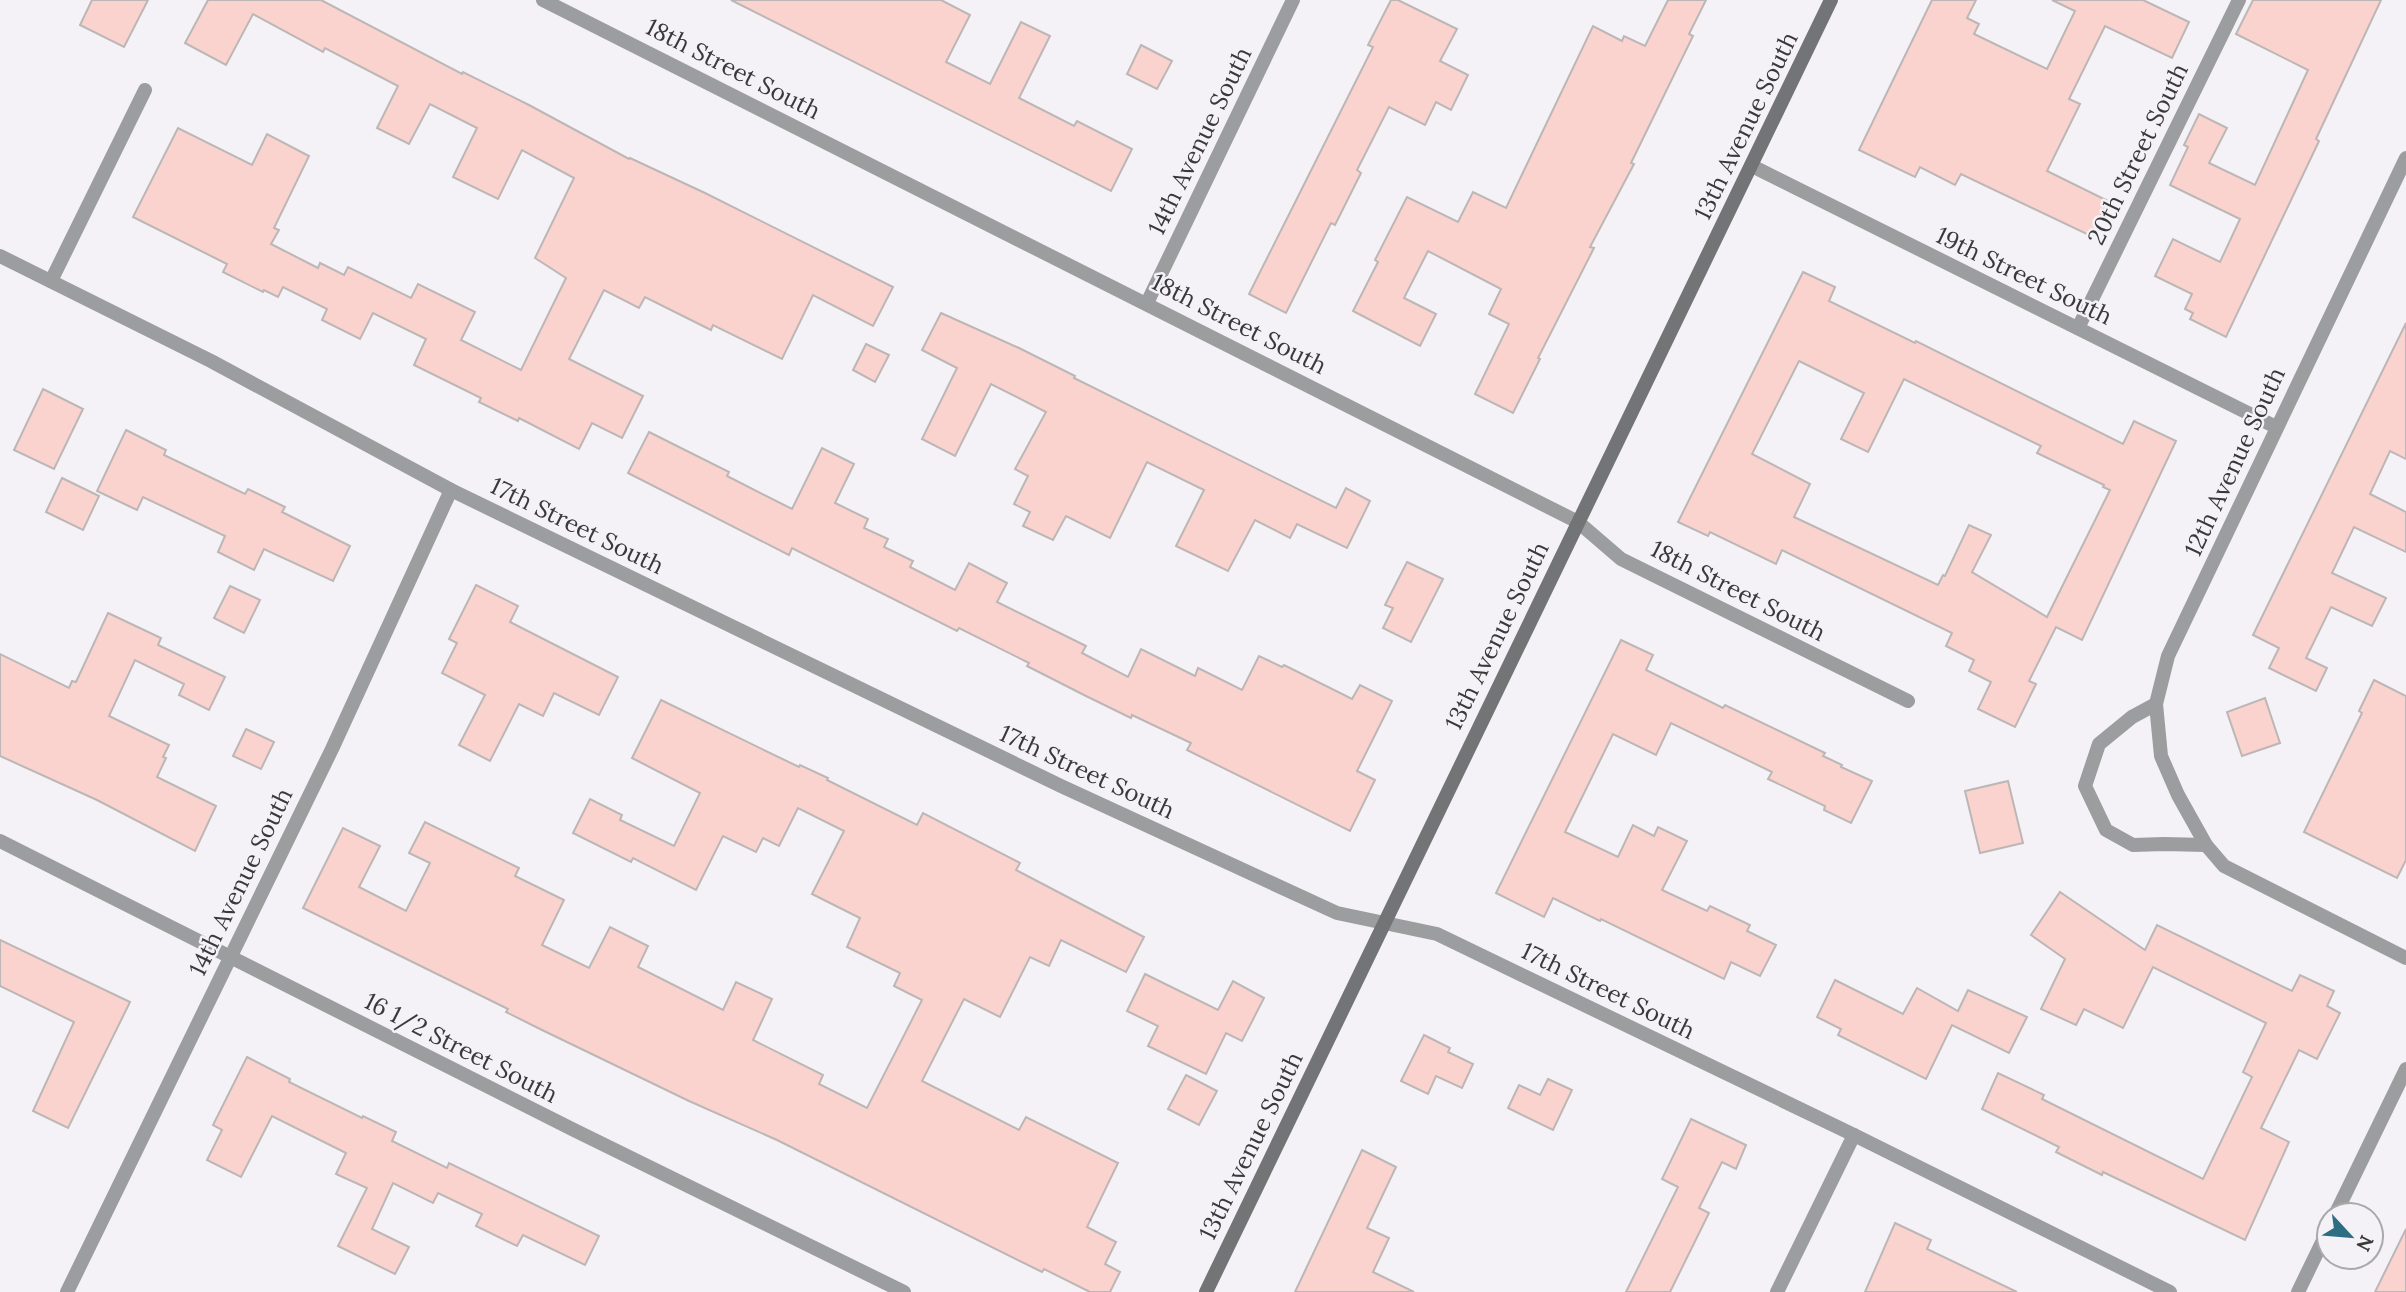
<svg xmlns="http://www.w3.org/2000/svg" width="2406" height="1292" font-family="Lora,serif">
<rect width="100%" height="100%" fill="#f4f2f6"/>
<!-- building -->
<g fill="#fbd3ce" stroke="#bcb7b6" stroke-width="2" fill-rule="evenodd">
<polygon points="92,0 148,0 124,47 80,25"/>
<polygon points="208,0 321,0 462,74 463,72 529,105 629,159 630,158 705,193 893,287 873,326 813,295 782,359 713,325 711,330 645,297 639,308 604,290 569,359 643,396 622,438 592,423 579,449 519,418 518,421 479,402 481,398 414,365 426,339 373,313 360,339 322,320 327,309 283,287 278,297 264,290 263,292 223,272 227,264 133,217 178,128 252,165 267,134 309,156 274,228 279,230 271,244 318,268 320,263 344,275 348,267 411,298 418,284 475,312 461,340 521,370 566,278 535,258 574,178 522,150 498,199 453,177 477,128 430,104 409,144 377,128 398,86 325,48 323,52 253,14 226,65 185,43"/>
<polygon points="731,0 941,0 970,15 946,62 990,84 1021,22 1050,36 1019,98 1074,126 1077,121 1132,149 1111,191"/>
<polygon points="1391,0 1398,0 1457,29 1440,61 1468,75 1451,110 1436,102 1425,125 1389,107 1357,170 1361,173 1335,225 1331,223 1286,313 1249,294 1373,47 1368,45"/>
<polygon points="1668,0 1706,0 1689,34 1693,36 1631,163 1634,164 1590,247 1594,248 1538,358 1540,359 1513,413 1475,394 1509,324 1489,314 1501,289 1428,251 1404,298 1436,314 1420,346 1353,311 1378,262 1375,260 1407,197 1458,222 1473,192 1506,208 1593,26 1622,41 1624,36 1645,46"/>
<polygon points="1932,0 1976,0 1967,18 1979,24 1974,34 2047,69 2075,11 2052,0 2143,0 2189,22 2172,58 2105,26 2069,99 2080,104 2047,171 2108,201 2091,236 1961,174 1955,185 1920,167 1915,177 1859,150"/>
<polygon points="2253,0 2381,0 2316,139 2319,141 2226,337 2190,319 2193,313 2185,309 2192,294 2155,276 2173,239 2220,262 2240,219 2170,185 2188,147 2184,145 2199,114 2227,128 2209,163 2255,185 2308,70 2236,34"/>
<polygon points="1141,45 1172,61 1157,89 1127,74"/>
<path d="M1803 272 1835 287 1829 301 1915 343 1916 341 2123 444 2134 421 2176 441 2082 640 2056 627 2029 681 2036 684 2015 727 1978 709 1991 682 1969 671 1974 660 1946 646 1952 633 1782 550 1776 564 1710 532 1708 536 1678 522ZM1799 361 1864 393 1841 439 1868 452 1904 379 2041 446 2037 453 2104 485 2103 487 2110 490 2047 617 1972 572 1991 535 1969 525 1945 576 1943 575 1938 585 1794 517 1810 484 1752 454Z"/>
<polygon points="941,313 1019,348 1075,376 1074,378 1336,508 1346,488 1370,501 1347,548 1297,524 1290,538 1255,520 1228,571 1176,546 1204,490 1147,462 1110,538 1066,516 1053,540 1023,526 1030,512 1014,504 1028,476 1015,469 1046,412 991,384 955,456 922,439 957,368 922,350"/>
<polygon points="2406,323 2406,459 2390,451 2370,494 2406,512 2406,552 2354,527 2332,573 2386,598 2372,626 2331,607 2306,658 2327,668 2316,691 2269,668 2279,648 2253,635"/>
<polygon points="866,344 889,355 875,382 853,370"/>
<polygon points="43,389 83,409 54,469 14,450"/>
<polygon points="126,430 166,450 164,455 245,494 248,489 285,507 282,512 350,546 333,581 264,549 254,570 218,552 225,536 143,497 137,510 97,491"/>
<polygon points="649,432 729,472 727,476 792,509 822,448 854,464 835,503 868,519 864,528 888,539 884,547 913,561 910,567 955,590 969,563 1007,583 997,602 1086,646 1082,653 1128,677 1141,649 1195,676 1198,668 1242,690 1259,656 1282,667 1284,665 1352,699 1360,685 1392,701 1357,771 1375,780 1350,831 1187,750 1191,743 1132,715 1131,718 1086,696 1027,666 1029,663 959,628 957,631 792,548 789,555 628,473"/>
<polygon points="62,478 99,496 83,530 46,512"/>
<polygon points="1407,562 1443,579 1411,642 1383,628 1393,608 1385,605"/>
<polygon points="476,585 518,606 510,622 618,677 599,715 554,693 543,716 519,704 490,761 459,745 485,695 442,673 457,643 449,639"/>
<polygon points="230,586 260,600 244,633 214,618"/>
<polygon points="108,613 161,638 158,645 225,677 209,710 179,695 184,684 135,660 109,716 169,745 163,757 166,758 157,777 216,806 195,851 97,800 0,756 0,654 69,688 72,681 76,682"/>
<polygon points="1621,640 1653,655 1646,670 1723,708 1725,705 1825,753 1823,756 1842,765 1841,767 1872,781 1851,823 1824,810 1825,806 1768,779 1772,772 1671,723 1656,755 1613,734 1565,832 1618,857 1633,825 1654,836 1658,827 1687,841 1662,890 1707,911 1710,906 1750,925 1747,931 1776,945 1760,976 1731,962 1724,979 1601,919 1600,921 1553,898 1544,917 1496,893"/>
<polygon points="2374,680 2406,696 2406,860 2397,878 2304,832 2362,713 2359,711"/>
<polygon points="2265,698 2280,743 2242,756 2227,712"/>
<polygon points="661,700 799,767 800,765 828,778 827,780 917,825 923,813 1020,863 1016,870 1144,937 1126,972 1061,940 1049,966 1030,957 1000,1017 964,999 922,1081 1019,1130 1026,1117 1118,1163 1087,1227 1116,1242 1105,1264 1120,1272 1110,1292 1090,1292 1044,1269 1042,1272 777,1140 689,1101 540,1029 506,1012 508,1009 303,908 343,828 380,846 359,887 406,911 430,863 409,853 425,822 519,868 515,876 564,900 542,945 589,968 610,927 648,946 638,967 723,1010 736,982 772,999 753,1040 823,1075 819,1084 867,1108 922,1000 894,986 900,973 847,947 860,918 812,894 844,831 798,808 779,846 763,838 756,852 723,836 696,890 633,858 631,862 573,833 590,799 622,815 620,820 674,846 700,793 632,758"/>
<polygon points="246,729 274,742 261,769 233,756"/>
<polygon points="2008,781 2023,843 1980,853 1965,791"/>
<polygon points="2060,892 2145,950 2157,925 2292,991 2300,975 2334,991 2327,1006 2340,1013 2317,1059 2299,1050 2261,1128 2289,1142 2245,1240 2103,1172 2102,1175 2056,1152 2059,1147 1982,1109 1998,1073 2044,1095 2042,1099 2203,1179 2252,1077 2243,1072 2266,1023 2153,967 2123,1028 2084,1009 2076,1025 2041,1009 2065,959 2031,935"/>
<polygon points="0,940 130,1002 68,1128 33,1111 74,1022 0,986"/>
<polygon points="1145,974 1218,1010 1233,981 1264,998 1242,1041 1226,1033 1206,1074 1148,1046 1158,1026 1127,1011"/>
<polygon points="1835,980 1903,1014 1917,988 1958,1011 1968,990 2027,1017 2009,1053 1952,1025 1926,1079 1838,1035 1841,1029 1817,1017"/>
<polygon points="1424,1035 1450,1048 1448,1052 1473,1064 1462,1088 1436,1076 1428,1094 1401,1081"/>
<polygon points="247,1057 290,1079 289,1082 362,1118 363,1116 396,1132 392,1141 447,1168 449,1163 599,1236 585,1265 523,1235 517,1246 476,1226 482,1214 438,1193 433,1203 393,1183 372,1229 409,1247 395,1274 338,1246 367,1188 336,1174 346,1153 272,1116 241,1177 207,1160 222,1130 213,1125"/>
<polygon points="1186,1075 1217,1091 1199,1125 1168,1109"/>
<polygon points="1548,1079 1572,1090 1553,1130 1508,1108 1519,1085 1540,1095"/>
<polygon points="1691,1119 1746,1145 1736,1169 1722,1162 1699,1208 1709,1213 1670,1292 1626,1292 1678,1187 1662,1179"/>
<polygon points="1362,1150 1396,1167 1367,1228 1389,1238 1373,1272 1414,1292 1295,1292"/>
<polygon points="1895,1223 1931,1240 1927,1249 2017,1292 1865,1292"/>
<polygon points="2406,1229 2406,1292 2375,1292"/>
</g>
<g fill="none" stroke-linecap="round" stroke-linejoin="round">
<!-- service -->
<polyline stroke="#9b9d9e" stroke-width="14" points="51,281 145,90"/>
<!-- minor -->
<g stroke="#9b9d9e" stroke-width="14">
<polyline points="543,0 1578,522 1621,559 1908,701"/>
<polyline points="2406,158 2168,656 2156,704 2161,756 2178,795 2206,845 2224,866 2406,958"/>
<polyline points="1752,166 2276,427"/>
<polyline points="0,256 211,361 451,490 1061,786 1337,913 1437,934 1854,1135 2170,1292"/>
<polyline points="1147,303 1293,0"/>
<polyline points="2078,328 2239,0"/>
<polyline points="2156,704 2132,717 2099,744 2085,786 2106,830 2133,845 2164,844 2206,845"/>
<polyline points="0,841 574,1130 904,1292"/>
<polyline points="2335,1215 2406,1069"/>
<polyline points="67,1292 332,749 451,490"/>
<polyline points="1777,1292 1854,1135"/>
<polyline points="2298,1292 2329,1228"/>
</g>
<!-- secondary -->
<polyline stroke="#727476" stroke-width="14" points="1206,1292 1831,0"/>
</g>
<g text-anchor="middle" stroke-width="5" stroke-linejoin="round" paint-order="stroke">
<!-- street labels -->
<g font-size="24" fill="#3a393a" stroke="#f4f2f6">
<text transform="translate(733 69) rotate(27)" y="8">18th Street South</text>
<text transform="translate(1746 126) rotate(-64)" y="8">13th Avenue South</text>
<text transform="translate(1200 141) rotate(-64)" y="8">14th Avenue South</text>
<text transform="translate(2138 154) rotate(-64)" y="8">20th Street South</text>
<text transform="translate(2024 276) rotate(26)" y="8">19th Street South</text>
<text transform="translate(1239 324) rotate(27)" y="8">18th Street South</text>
<text transform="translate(2235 462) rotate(-65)" y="8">12th Avenue South</text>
<text transform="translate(577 526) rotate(26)" y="8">17th Street South</text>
<text transform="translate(1738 591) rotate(27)" y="8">18th Street South</text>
<text transform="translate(1497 636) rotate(-64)" y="8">13th Avenue South</text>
<text transform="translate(1087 772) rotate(25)" y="8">17th Street South</text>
<text transform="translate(241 882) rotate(-64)" y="8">14th Avenue South</text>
<text transform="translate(1608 991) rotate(26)" y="8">17th Street South</text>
<text transform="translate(461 1048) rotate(27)" y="8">16 1/2 Street South</text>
<text transform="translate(1251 1146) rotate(-64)" y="8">13th Avenue South</text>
</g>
</g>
<!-- north arrow -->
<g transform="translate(2350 1236) rotate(116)"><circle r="33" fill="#f4f2f6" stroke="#aaa8ab" stroke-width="2"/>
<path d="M0-5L12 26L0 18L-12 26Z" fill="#2e6e83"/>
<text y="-10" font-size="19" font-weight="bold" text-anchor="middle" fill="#3a393a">N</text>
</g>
</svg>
